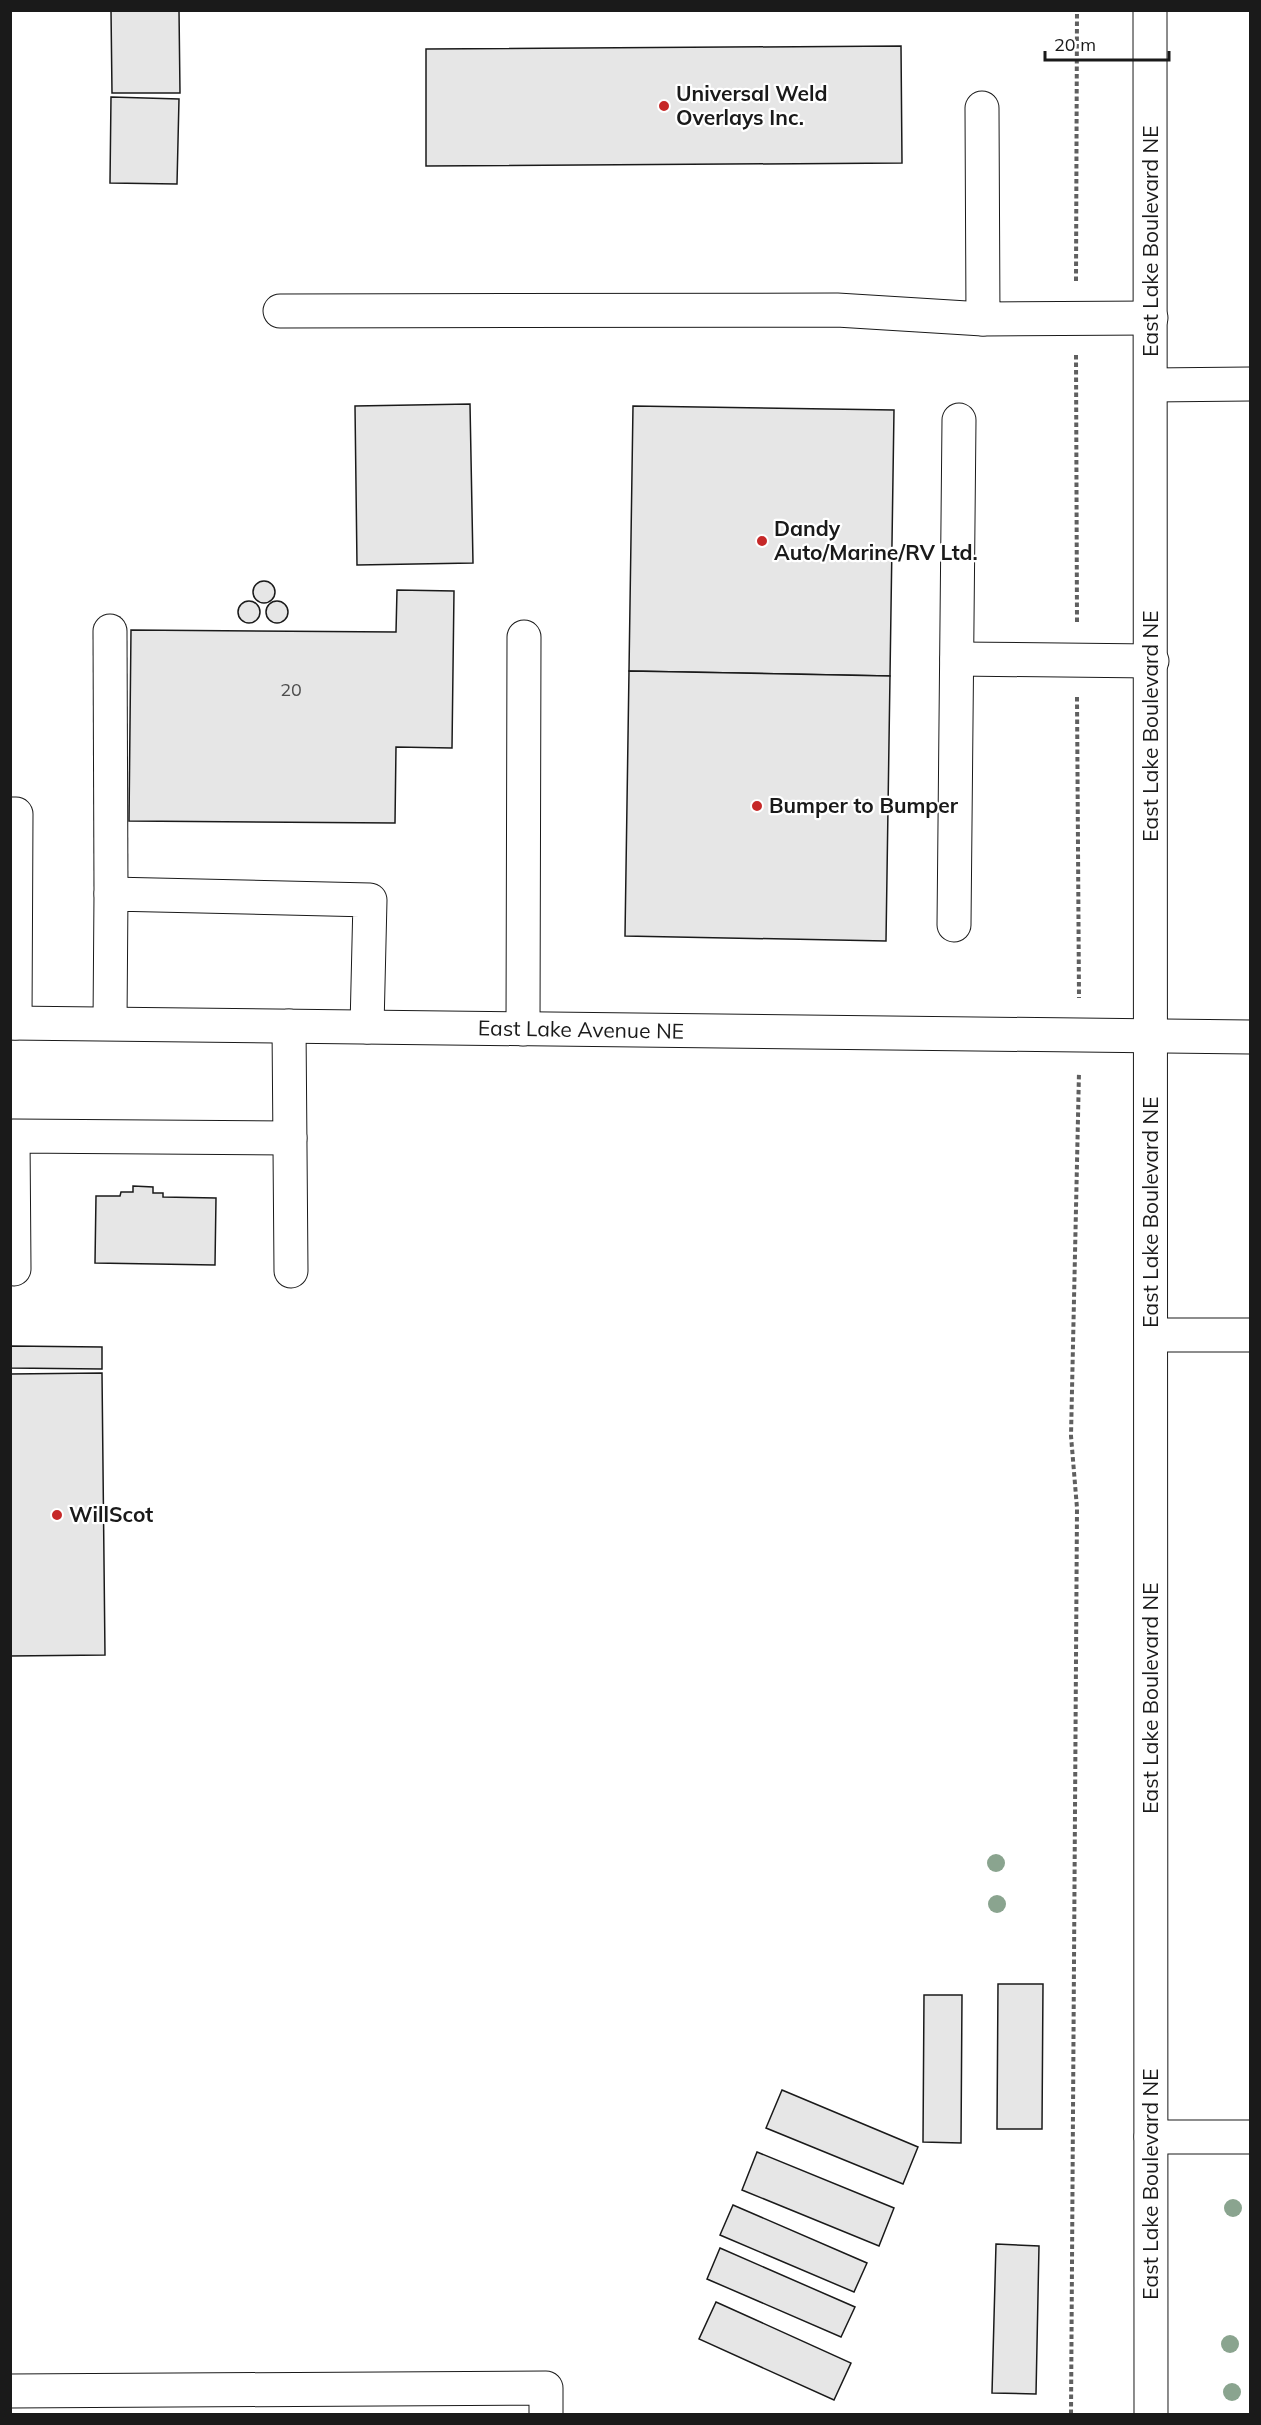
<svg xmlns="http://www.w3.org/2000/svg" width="1261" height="2425" font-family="Mulish,sans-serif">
<rect width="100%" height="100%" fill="#fff"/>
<!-- building -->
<g fill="#e6e6e6" stroke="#1a1a1a" stroke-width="1.5">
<polygon points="111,10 179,10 180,93 112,93"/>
<polygon points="901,46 902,163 426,166 426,49"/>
<polygon points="111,97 179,99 177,184 110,183"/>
<polygon points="470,404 473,563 357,565 355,406"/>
<polygon points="633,406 894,410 890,676 629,671"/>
<circle cx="264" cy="592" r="11"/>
<polygon points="397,590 454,591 452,748 396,747 395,823 129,821 131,630 396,632"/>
<circle cx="249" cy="612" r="11"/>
<circle cx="277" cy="612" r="11"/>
<polygon points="629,671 890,676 886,941 625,936"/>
<polygon points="133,1186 153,1187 153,1193 163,1193 163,1197 216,1198 215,1265 95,1263 96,1196 120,1196 121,1192 133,1192"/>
<polygon points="10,1346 102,1347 102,1369 10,1368"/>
<polygon points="102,1373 105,1655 10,1656 10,1374"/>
<polygon points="998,1984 1043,1984 1042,2129 997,2129"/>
<polygon points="924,1995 962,1995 961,2143 923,2142"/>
<polygon points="782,2090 918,2147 903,2184 766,2128"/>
<polygon points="757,2152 894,2208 879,2246 742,2190"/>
<polygon points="733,2205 867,2263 854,2292 720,2235"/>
<polygon points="996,2244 1039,2246 1036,2394 992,2393"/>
<polygon points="720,2248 855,2307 841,2337 707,2279"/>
<polygon points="716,2302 851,2363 834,2400 699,2339"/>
</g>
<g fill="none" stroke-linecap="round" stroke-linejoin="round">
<defs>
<g id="minor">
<polyline points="982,108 983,319 1151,318"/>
<polyline points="280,311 837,310 983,319"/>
<polyline points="1151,385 1250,384"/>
<polyline points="110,631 111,894"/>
<polyline points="957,659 1152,661"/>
<polyline points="10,814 16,814 15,1023"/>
<polyline points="954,925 959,420"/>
<polyline points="10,1023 1250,1037"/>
<polyline points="110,1023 111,894 370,900 367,1027"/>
<polyline points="289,1026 291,1271"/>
<polyline points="523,1029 524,637"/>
<polyline points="14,1269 13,1136 290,1138"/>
<polyline points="1151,1335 1250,1335"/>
<polyline points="1151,2137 1250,2137"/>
<polyline points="10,2391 546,2388 546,2414"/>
</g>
<polyline id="major" points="1150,10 1151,2414"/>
</defs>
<!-- minor casing -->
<use href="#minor" stroke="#1a1a1a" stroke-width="35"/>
<!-- major casing -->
<use href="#major" stroke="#1a1a1a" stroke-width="35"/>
<!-- path -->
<g stroke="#5f5f5f" stroke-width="4" stroke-dasharray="4.5 3" stroke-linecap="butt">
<polyline points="1076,281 1077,10"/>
<polyline points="1076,355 1077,623"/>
<polyline points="1077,697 1079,998"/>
<polyline points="1071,2414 1077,1508 1071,1436 1079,1072"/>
</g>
<!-- minor -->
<use href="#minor" stroke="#fff" stroke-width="33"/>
<!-- major -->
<use href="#major" stroke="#fff" stroke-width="33"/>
</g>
<!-- trees -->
<g fill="#8aa48f">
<circle cx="996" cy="1863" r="9"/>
<circle cx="997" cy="1904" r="9"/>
<circle cx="1233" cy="2208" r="9"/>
<circle cx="1230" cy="2344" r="9"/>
<circle cx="1232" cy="2392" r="9"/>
</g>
<!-- markers -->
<g fill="#c62828" stroke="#fff" stroke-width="2">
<circle cx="664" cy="106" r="6"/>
<circle cx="762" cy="541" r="6"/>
<circle cx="757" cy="806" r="6"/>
<circle cx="57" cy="1515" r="6"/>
</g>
<g text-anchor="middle" stroke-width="4.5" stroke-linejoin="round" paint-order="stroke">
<!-- number labels -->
<g font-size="18" fill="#4d4d4d">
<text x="291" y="696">20</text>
</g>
<!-- poi labels -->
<g font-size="21" font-weight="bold" fill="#1a1a1a" stroke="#fff" text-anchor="start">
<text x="676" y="101">Universal Weld<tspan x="676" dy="24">Overlays Inc.</tspan></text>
<text x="774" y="536">Dandy<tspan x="774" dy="24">Auto/Marine/RV Ltd.</tspan></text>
<text x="769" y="813">Bumper to Bumper</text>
<text x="69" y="1522">WillScot</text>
</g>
<!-- street labels -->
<g font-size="21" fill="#1a1a1a" stroke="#fff">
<text transform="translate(1151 241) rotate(-90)" y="7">East Lake Boulevard NE</text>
<text transform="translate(1151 726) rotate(-90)" y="7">East Lake Boulevard NE</text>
<text transform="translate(581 1030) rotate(1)" y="7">East Lake Avenue NE</text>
<text transform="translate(1151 1212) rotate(-90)" y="7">East Lake Boulevard NE</text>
<text transform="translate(1151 1698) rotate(-90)" y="7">East Lake Boulevard NE</text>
<text transform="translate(1151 2184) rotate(-90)" y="7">East Lake Boulevard NE</text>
</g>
</g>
<!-- border -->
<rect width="1261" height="2425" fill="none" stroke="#1a1a1a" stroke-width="24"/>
<!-- scale -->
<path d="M1045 51v9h124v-9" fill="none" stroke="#1a1a1a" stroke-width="3"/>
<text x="1054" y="51" font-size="18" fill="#1a1a1a" stroke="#ffffff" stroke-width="4.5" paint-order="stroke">20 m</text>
</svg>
